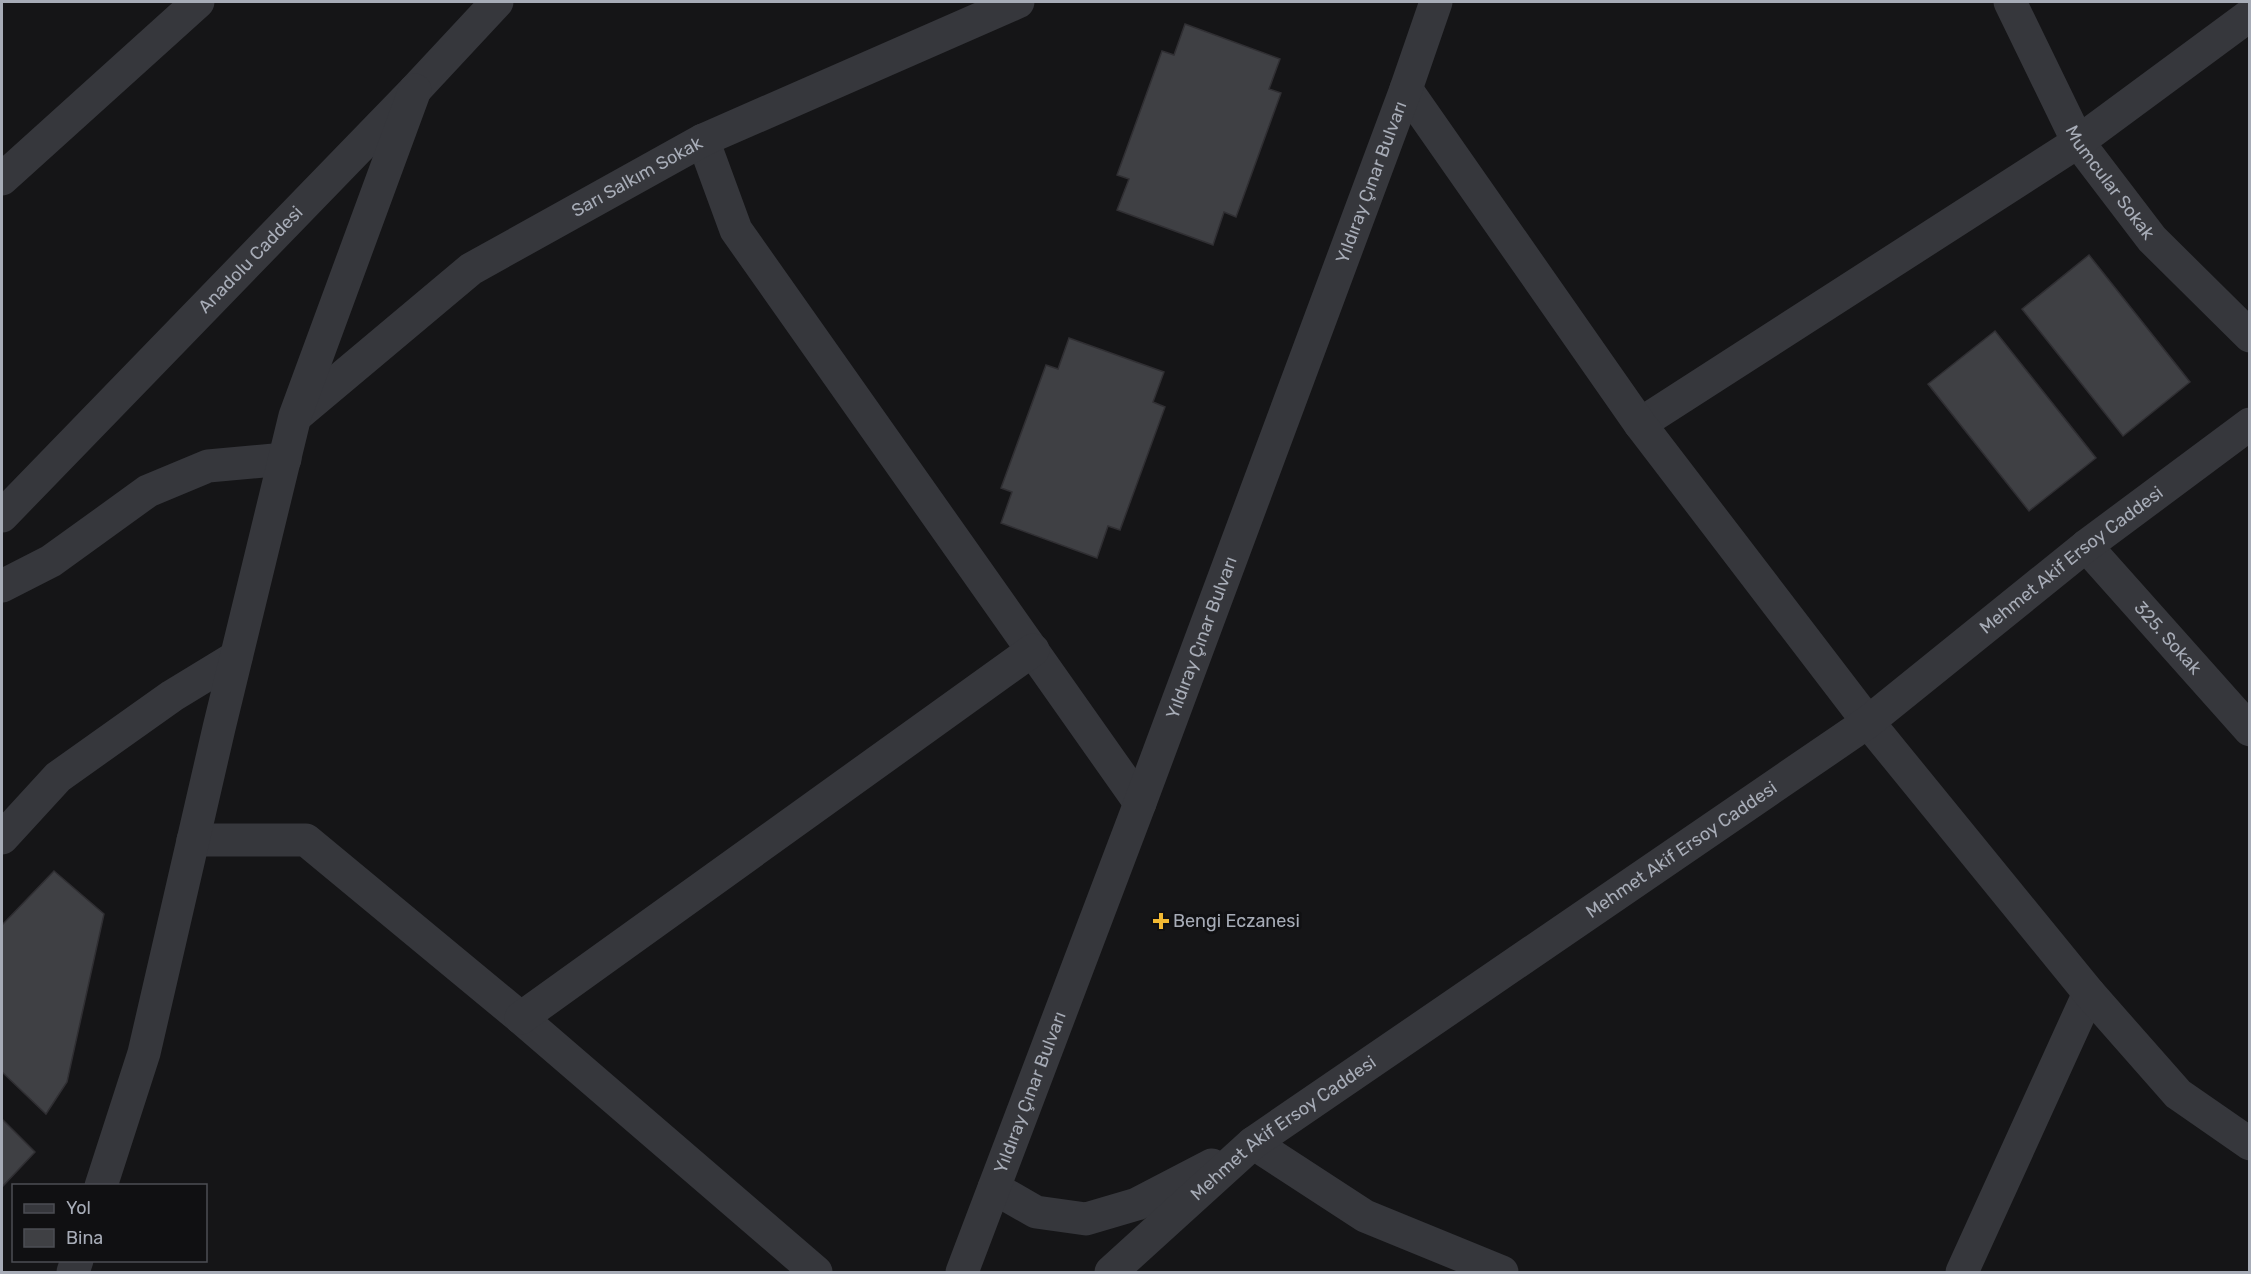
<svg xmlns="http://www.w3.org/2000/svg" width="2251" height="1274" font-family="Rubik,sans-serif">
<rect width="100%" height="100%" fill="#151517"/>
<!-- building -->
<g fill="#3f4044" stroke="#302f33" stroke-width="1.5">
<polygon points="1185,24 1280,59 1269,89 1281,93 1236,217 1224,212 1213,245 1117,210 1129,179 1117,175 1162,51 1174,55"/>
<polygon points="2089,255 2190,382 2123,436 2022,309"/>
<polygon points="1995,331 2096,458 2029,511 1928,384"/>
<polygon points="1069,338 1164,372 1153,402 1165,407 1120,530 1108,526 1097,558 1001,523 1012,492 1001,488 1046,365 1058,369"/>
<polygon points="54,871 104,914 67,1082 46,1114 2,1072 2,925"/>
<polygon points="2,1119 35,1152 2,1187"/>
</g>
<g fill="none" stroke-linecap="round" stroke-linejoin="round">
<!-- minor -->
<g stroke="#36373c" stroke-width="33">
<path id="s1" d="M2010 2 2078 142 2152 239 2250 336"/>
<polyline points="703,140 736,230 1140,803"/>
<polyline points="2,179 198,2"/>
<polyline points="1640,424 2078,142 2250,15"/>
<path id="s2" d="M2086 546 2250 730"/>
<polyline points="2,586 51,561 148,491 208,466 285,459"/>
<polyline points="2,838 58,777 172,696 236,657"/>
<polyline points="193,840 306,840 521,1018 816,1272"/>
<polyline points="521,1018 1033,650"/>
<polyline points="1253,1143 1365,1216 1502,1272"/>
<polyline points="1962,1272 2089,993"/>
</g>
<!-- tertiary -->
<g stroke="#36373c" stroke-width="33">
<polyline points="1406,89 1640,424 1868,722 2089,993 2178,1094 2250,1144"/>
<path id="s3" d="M297 415 471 269 703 140 1018 2"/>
<path id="s4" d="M2 516 415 90 497 2"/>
<polyline points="101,1186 144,1053 219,728 295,416 415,90"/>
<polyline points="994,1188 1036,1212 1086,1219 1137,1204 1212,1165"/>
<polyline points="73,1272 77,1260"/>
<path id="s5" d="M962 1272 1140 803 1406 89 1436 2"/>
<path id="s6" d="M1111 1272 1253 1143 1868 722 2086 546 2250 424"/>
</g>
</g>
<!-- markers -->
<path fill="#f2b933" stroke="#101012" stroke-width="2" d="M1158 912h6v6h6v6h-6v6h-6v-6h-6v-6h6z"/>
<g text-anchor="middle" stroke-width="6" stroke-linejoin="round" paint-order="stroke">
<!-- street labels -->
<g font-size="18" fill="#a7acb7" stroke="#101012">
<text dy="6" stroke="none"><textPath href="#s3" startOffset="417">Sarı Salkım Sokak</textPath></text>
<text dy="6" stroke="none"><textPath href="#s1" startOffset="207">Mumcular Sokak</textPath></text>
<text dy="6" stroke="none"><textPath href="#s5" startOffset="1164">Yıldıray Çınar Bulvarı</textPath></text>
<text dy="6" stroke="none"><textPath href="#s4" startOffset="357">Anadolu Caddesi</textPath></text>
<text dy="6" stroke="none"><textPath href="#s6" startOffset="1197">Mehmet Akif Ersoy Caddesi</textPath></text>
<text dy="6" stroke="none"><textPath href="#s5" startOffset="678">Yıldıray Çınar Bulvarı</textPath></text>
<text dy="6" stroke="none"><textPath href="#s2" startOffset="123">325. Sokak</textPath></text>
<text dy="6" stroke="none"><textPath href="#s6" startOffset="711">Mehmet Akif Ersoy Caddesi</textPath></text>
<text dy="6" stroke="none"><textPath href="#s5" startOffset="192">Yıldıray Çınar Bulvarı</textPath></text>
<text dy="6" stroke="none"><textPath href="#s6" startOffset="225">Mehmet Akif Ersoy Caddesi</textPath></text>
</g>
<!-- poi labels -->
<g font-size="18" fill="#a7acb7" stroke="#101012" text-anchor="start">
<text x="1173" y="927">Bengi Eczanesi</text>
</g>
</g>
<!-- border -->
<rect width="2251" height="1274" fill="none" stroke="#a7acb7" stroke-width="6"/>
<!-- legend -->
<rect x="12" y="1184" width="195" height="78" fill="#101012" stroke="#4c4e54" stroke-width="1.5"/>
<rect x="24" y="1204" width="30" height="9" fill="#36373c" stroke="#4c4e54" stroke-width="1.5"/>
<text x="66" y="1214" font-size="18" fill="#a7acb7">Yol</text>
<rect x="24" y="1229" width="30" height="18" fill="#3f4044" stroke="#4c4e54" stroke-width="1.5"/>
<text x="66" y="1244" font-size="18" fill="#a7acb7">Bina</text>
</svg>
